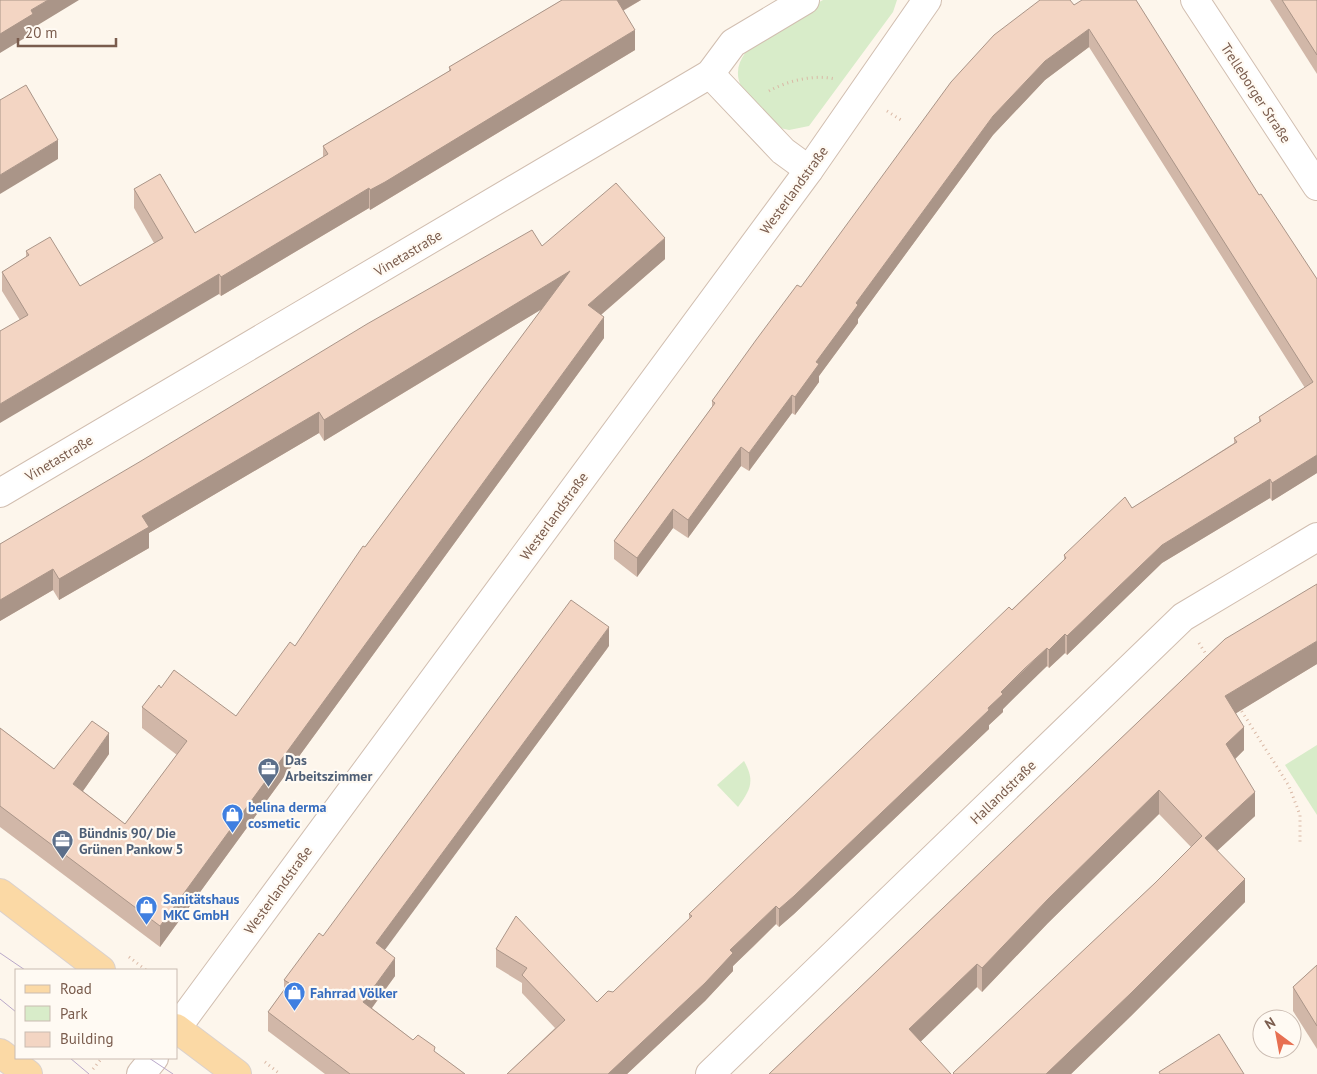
<svg xmlns="http://www.w3.org/2000/svg" width="1317" height="1074" font-family="'PT Sans',sans-serif">
<rect width="100%" height="100%" fill="#fdf6ec"/>
<!-- green -->
<g fill="#d8ecc9">
<path d="M823 0H897L893 12 809 126 789 130 780 128C771 119 746 96 741 86 722 46 796 16 823 0Z"/>
<polygon points="1317,745 1317,815 1285,765"/>
<path d="M744 761C755 781 751 789 738 807L717 785Z"/>
</g>
<g fill="none" stroke-linecap="round" stroke-linejoin="round">
<defs>
<g id="minor">
<polyline points="1195,0 1317,186"/>
<polyline points="710,74 783,151 809,170"/>
<polyline points="0,493 710,74 733,43 805,0"/>
<polyline points="176,1029 809,170 927,0"/>
<polyline points="141,1074 154,1058"/>
<polyline points="710,1074 1183,617 1317,537"/>
</g>
<g id="major">
<polyline points="0,893 101,970"/>
<polyline points="176,1028 237,1074"/>
<polyline points="0,1053 28,1074"/>
</g>
</defs>
<!-- minor casing -->
<use href="#minor" stroke="#d1beb0" stroke-width="30"/>
<!-- major casing -->
<use href="#major" stroke="#dad1cd" stroke-width="30"/>
<!-- path -->
<g stroke="#d9b8a5" stroke-width="3" stroke-dasharray="1 4" stroke-linecap="butt">
<path d="M769 91C787 81 814 74 835 79"/>
<polyline points="887,111 901,120"/>
<polyline points="1199,643 1209,659"/>
<polyline points="1239,707 1289,786 1300,815 1300,843"/>
<polyline points="129,957 146,970"/>
<polyline points="265,1062 280,1074"/>
<polyline points="93,1069 102,1058"/>
</g>
<!-- minor -->
<use href="#minor" stroke="#fff" stroke-width="28"/>
<!-- major -->
<use href="#major" stroke="#fbd9a5" stroke-width="28"/>
<!-- tram -->
<g stroke="#b9a8c9" stroke-width="1">
<polyline points="0,953 25,970"/>
<polyline points="0,999 16,1012"/>
<polyline points="70,1058 89,1074"/>
<polyline points="149,1058 173,1074"/>
</g>
</g>
<!-- wall -->
<g fill="#d1b7a8">
<polygon points="562,0 641,0 623,11 635,50 385,201 370,210 369,208 221,296 219,294 20,320 2,291 2,272 26,257 26,251 80,286 154,243 134,208 134,189 195,233 323,157 323,146 449,71 449,67"/>
<polygon points="1270,0 1317,0 1317,74"/>
<polygon points="1074,5 1259,195 1317,279 1317,473 1272,501 1270,498 1162,563 1067,655 1065,653 1049,668 1047,666 1024,687 1003,709 1003,712 989,725 989,729 794,914 779,927 776,924 753,947 733,966 733,971 705,1001 627,1074 507,1074 555,1028 522,993 522,983 496,967 496,949 597,1002 613,992 689,919 689,914 1064,560 1064,555 1132,508 1234,443 1234,438 1259,422 1259,417 1305,388 1089,47 1045,80 993,135 858,319 858,323 819,376 819,382 795,415 792,413 749,471 741,466 688,538 673,528 637,577 614,559 614,541 712,407 712,401 801,287"/>
<polygon points="542,246 665,259 601,315 604,338 160,947 0,827 0,728 54,769 109,754 83,791 125,824 177,755 142,728 142,707 161,688 236,716 295,646 365,547 542,309 324,441 319,433 149,533 149,548 59,600 53,590 0,621 0,544"/>
<polygon points="1225,639 1317,664 1236,713 1244,750 1235,759 1255,816 1217,851 1245,902 1131,1016 1071,1074 953,1074 953,1073 1155,883 1191,847 1159,814 1048,923 982,992 977,987 920,1042 769,1074"/>
<polygon points="609,646 384,950 395,976 372,1008 413,1040 435,1052 465,1074 325,1074 268,1031 268,1012 284,990 284,980 323,936"/>
<polygon points="1317,965 1317,1049 1293,1011 1293,987"/>
</g>
<!-- shaded-wall -->
<g fill="#aa9588">
<polygon points="48,0 79,0 33,28 33,33 0,53 0,34 31,10"/>
<polygon points="615,0 641,0 615,15"/>
<polygon points="1089,29 1089,47 1045,80 993,135 858,319 858,323 819,376 819,382 795,415 795,397 816,362 856,303 993,116 1045,61"/>
<polygon points="635,30 635,50 370,210 370,190"/>
<polygon points="58,140 58,159 0,194 0,175"/>
<polygon points="369,188 369,208 221,296 221,277"/>
<polygon points="665,238 665,259 588,326 588,305"/>
<polygon points="570,271 570,292 324,441 324,420"/>
<polygon points="219,274 219,294 0,423 0,404"/>
<polygon points="604,317 604,338 160,947 160,926"/>
<polygon points="792,395 792,413 749,471 749,453"/>
<polygon points="319,412 319,433 149,533 149,548 59,600 59,579 142,516"/>
<polygon points="741,447 741,466 688,538 688,520"/>
<polygon points="1317,455 1317,473 1272,501 1272,483"/>
<polygon points="1270,479 1270,498 1162,563 1067,655 1067,636 1162,545"/>
<polygon points="673,509 673,528 637,577 637,558"/>
<polygon points="53,569 53,590 0,621 0,600"/>
<polygon points="609,627 609,646 376,962 376,943"/>
<polygon points="1065,634 1065,653 1049,668 1049,650"/>
<polygon points="1317,641 1317,664 1225,720 1225,696"/>
<polygon points="1047,648 1047,666 1003,709 1003,712 989,725 989,729 794,914 779,927 779,909 988,708 1001,692"/>
<polygon points="1244,727 1244,750 1226,768 1226,744"/>
<polygon points="109,733 109,754 73,805 73,784"/>
<polygon points="1159,790 1159,814 1048,923 982,992 982,968 1048,899"/>
<polygon points="1255,792 1255,816 1205,862 1205,838"/>
<polygon points="1245,879 1245,902 1131,1016 1071,1074 1046,1074"/>
<polygon points="776,906 776,924 733,966 733,971 705,1001 627,1074 608,1074 730,950"/>
<polygon points="395,958 395,976 363,1020 363,1002"/>
<polygon points="977,964 977,987 909,1053 909,1029"/>
</g>
<!-- building -->
<g fill="#f3d5c3" stroke="#aa9588">
<polygon points="0,0 48,0 31,10 33,14 0,34"/>
<polygon points="562,0 617,0 635,30 385,182 370,190 369,188 221,277 219,274 0,404 0,331 28,315 2,272 29,255 26,251 50,237 80,286 163,238 134,189 160,174 195,233 328,154 323,146 451,70 449,67"/>
<polygon points="1040,0 1070,0 1074,5 1082,0 1136,0 1259,195 1261,194 1317,279 1317,455 1272,483 1270,479 1162,545 1067,636 1065,634 1049,650 1047,648 1024,669 1001,692 1003,694 988,708 989,710 794,896 779,909 776,906 730,950 733,953 705,983 608,1074 507,1074 565,1020 522,975 527,968 496,949 516,916 597,1002 608,991 613,992 692,916 689,914 1009,607 1012,610 1066,558 1064,555 1125,497 1132,508 1237,442 1234,438 1261,421 1259,417 1313,382 1089,29 1045,61 993,116 856,303 858,305 816,362 819,364 795,397 792,395 749,453 741,447 688,520 673,509 637,558 614,541 715,403 712,401 756,340 797,285 801,287 951,82 994,35"/>
<polygon points="1282,0 1317,0 1317,55"/>
<polygon points="26,85 58,140 0,175 0,100"/>
<polygon points="616,183 665,238 588,305 604,317 160,926 0,806 0,728 54,769 92,721 109,733 73,784 125,824 187,741 142,707 159,685 161,688 174,670 236,716 290,642 295,646 363,546 365,547 570,271 324,420 319,412 142,516 149,527 59,579 53,569 0,600 0,544 141,461 367,324 532,230 542,246"/>
<polygon points="1317,584 1317,641 1225,696 1244,727 1226,744 1255,792 1205,838 1245,879 1131,993 1046,1074 954,1074 953,1073 1155,883 1202,836 1159,790 1048,899 982,968 977,964 909,1029 951,1074 769,1074 1225,639"/>
<polygon points="571,600 609,627 376,943 395,958 363,1002 413,1040 418,1035 435,1047 434,1051 465,1074 350,1074 268,1012 289,983 284,980 319,933 323,936"/>
<polygon points="1317,965 1317,1026 1293,987"/>
<polygon points="1219,1034 1244,1074 1160,1074 1159,1072"/>
</g>
<!-- icons -->
<defs>
<symbol id="office-pin" viewBox="-11 -11 22 30"><path d="M0 17L-7.5 6A9.5 9.5 0 1 1 7.5 6Z" fill="#5c6f8a" stroke="#fffaf3"/><path d="M-6-3h4V-5.5h4V-3h4V5H-6ZM-1-4.5V-3h2v-1.5ZM-6 0V1H6V0Z" fill="#fff"/></symbol>
<symbol id="shop-pin" viewBox="-11 -11 22 30"><path d="M0 17L-7.5 6A9.5 9.5 0 1 1 7.5 6Z" fill="#3f7fe0" stroke="#fffaf3"/><path d="M-5-2.5h2.3a2.7 3.5 0 0 1 5.4 0H5L5.5 6h-11ZM-1.5-2.5h3a1.5 2.3 0 0 0-3 0Z" fill="#fff"/></symbol>
</defs>
<g fill-rule="evenodd">
<use href="#office-pin" x="256" y="756" width="25" height="34"/>
<use href="#shop-pin" x="220" y="802" width="25" height="34"/>
<use href="#office-pin" x="50" y="828" width="25" height="34"/>
<use href="#shop-pin" x="134" y="894" width="25" height="34"/>
<use href="#shop-pin" x="282" y="980" width="25" height="34"/>
</g>
<g text-anchor="middle" stroke-width="4.5" stroke-linejoin="round" paint-order="stroke">
<!-- street labels -->
<g font-size="14" fill="#7a5c4d" stroke="#fffaf3">
<text transform="translate(1256 93) rotate(57)" y="5">Trelleborger Straße</text>
<text transform="translate(794 190) rotate(-54)" y="5">Westerlandstraße</text>
<text transform="translate(408 253) rotate(-31)" y="5">Vinetastraße</text>
<text transform="translate(59 458) rotate(-31)" y="5">Vinetastraße</text>
<text transform="translate(554 516) rotate(-54)" y="5">Westerlandstraße</text>
<text transform="translate(1003 792) rotate(-44)" y="5">Hallandstraße</text>
<text transform="translate(278 890) rotate(-54)" y="5">Westerlandstraße</text>
</g>
<!-- service labels -->
<g font-size="14" font-weight="bold" fill="#4e5e75" stroke="#fffaf3" text-anchor="start">
<text x="285" y="765">Das<tspan x="285" dy="16">Arbeitszimmer</tspan></text>
<text x="79" y="838">Bündnis 90/ Die<tspan x="79" dy="16">Grünen Pankow 5</tspan></text>
</g>
<!-- shop labels -->
<g font-size="14" font-weight="bold" fill="#366cbe" stroke="#fffaf3" text-anchor="start">
<text x="248" y="812">belina derma<tspan x="248" dy="16">cosmetic</tspan></text>
<text x="163" y="904">Sanitätshaus<tspan x="163" dy="16">MKC GmbH</tspan></text>
<text x="310" y="998">Fahrrad Völker</text>
</g>
</g>
<!-- legend -->
<rect x="15" y="969" width="162" height="90" fill="#fffaf3" stroke="#cabbb1"/>
<rect x="25" y="985" width="25" height="8" fill="#fbd9a5" stroke="#cabbb1"/>
<text x="60" y="994" font-size="15" fill="#7a5c4d">Road</text>
<rect x="25" y="1006" width="25" height="15" fill="#d8ecc9" stroke="#cabbb1"/>
<text x="60" y="1019" font-size="15" fill="#7a5c4d">Park</text>
<rect x="25" y="1032" width="25" height="15" fill="#f3d5c3" stroke="#cabbb1"/>
<text x="60" y="1044" font-size="15" fill="#7a5c4d">Building</text>
<!-- north arrow -->
<g transform="translate(1277 1034) rotate(328)"><circle r="24" fill="#fffaf3" stroke="#cabbb1"/>
<path d="M0-4L9 19L0 12L-9 19Z" fill="#e76f51"/>
<text y="-8" font-size="14" font-weight="bold" text-anchor="middle" fill="#7a5c4d">N</text>
</g>
<!-- scale -->
<path d="M18 38v8h98v-8" fill="none" stroke="#7a5c4d" stroke-width="2.5"/>
<text x="25" y="38" font-size="15" fill="#7a5c4d" stroke="#fffaf3" stroke-width="4" paint-order="stroke">20 m</text>
</svg>
